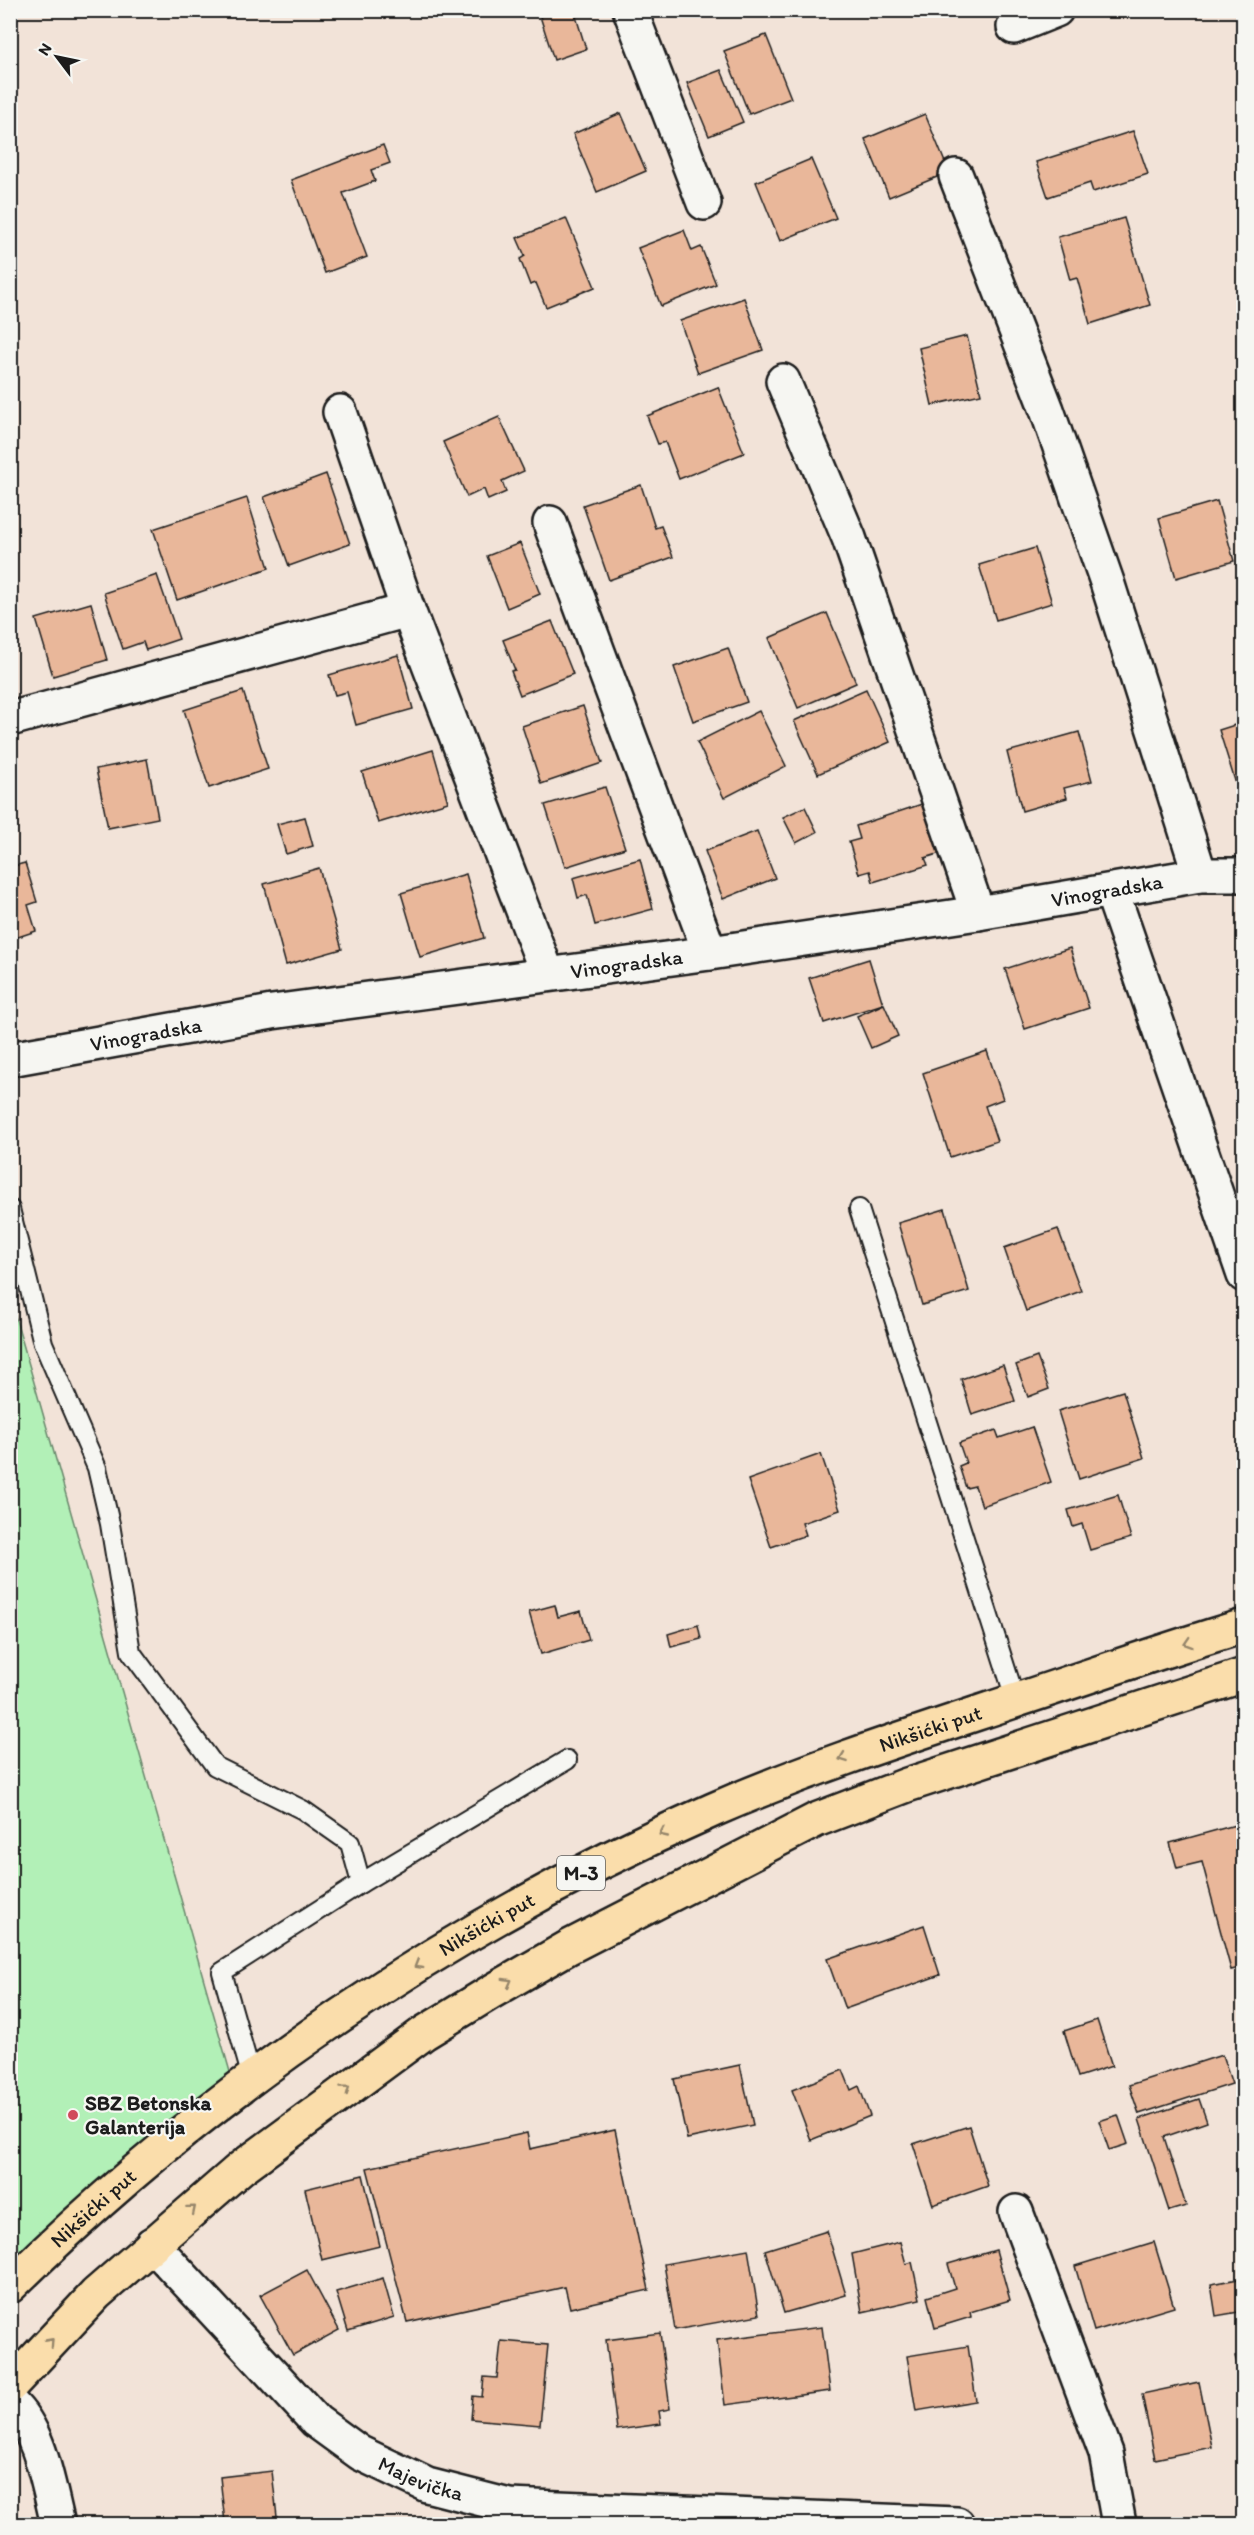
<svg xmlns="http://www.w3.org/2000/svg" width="1254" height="2535" font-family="Itim,sans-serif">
<rect width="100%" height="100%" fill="#f2e3d8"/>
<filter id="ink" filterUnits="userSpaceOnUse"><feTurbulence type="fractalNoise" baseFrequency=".0167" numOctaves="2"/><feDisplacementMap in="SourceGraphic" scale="12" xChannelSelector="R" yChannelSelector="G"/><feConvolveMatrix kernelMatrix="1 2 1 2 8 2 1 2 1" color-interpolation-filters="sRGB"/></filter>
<g filter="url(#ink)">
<!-- green -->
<polygon fill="#b2f0b7" stroke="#67866a" stroke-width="1.5" points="10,1298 234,2086 10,2296"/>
<!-- building -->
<g fill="#e9b79a" stroke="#1c1c1c" stroke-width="1.5">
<polygon points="538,10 574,10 586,49 554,60"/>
<polygon points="766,35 791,98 749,114 724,51"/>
<polygon points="721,70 743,122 709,136 687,83"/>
<polygon points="621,113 646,171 597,192 573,134"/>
<polygon points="925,114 949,172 889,197 865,139"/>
<polygon points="1133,131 1148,174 1093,192 1090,183 1048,197 1036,162"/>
<polygon points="383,145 390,163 371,170 375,181 343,193 367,257 325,273 291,180"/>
<polygon points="811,159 836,218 780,241 756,182"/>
<polygon points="566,218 595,287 546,307 536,283 530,285 520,259 525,256 517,238"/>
<polygon points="1124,218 1150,305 1090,324 1077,278 1070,280 1058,237"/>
<polygon points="684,230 692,251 701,247 716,284 661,306 638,248"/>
<polygon points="744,298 763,350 698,373 680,321"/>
<polygon points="967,336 981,394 932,405 919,348"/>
<polygon points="718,387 744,453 679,479 665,442 658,444 647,416"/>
<polygon points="499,417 524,471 502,481 506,492 488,500 484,489 467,497 443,442"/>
<polygon points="326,474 350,544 289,566 264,497"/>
<polygon points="641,485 655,528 661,526 673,557 609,580 583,505"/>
<polygon points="247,498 269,568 177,600 153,529"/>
<polygon points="1217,501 1234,561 1176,578 1159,518"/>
<polygon points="520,543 540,594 507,608 487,556"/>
<polygon points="1035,548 1052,603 996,620 979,565"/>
<polygon points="157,575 179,639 146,650 143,642 123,649 104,593"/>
<polygon points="91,603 107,660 53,676 36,619"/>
<polygon points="827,613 856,683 798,708 769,638"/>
<polygon points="552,621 573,674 520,695 511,671 515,670 503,640"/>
<polygon points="728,648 747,702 693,721 674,667"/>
<polygon points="398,655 413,709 356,725 347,692 335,695 329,675"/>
<polygon points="866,689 890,742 818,774 794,721"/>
<polygon points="243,691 268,769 209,788 184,710"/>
<polygon points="583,706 602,763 541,784 522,726"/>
<polygon points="759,711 786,766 724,798 697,742"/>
<polygon points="1244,722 1244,799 1241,800 1219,730"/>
<polygon points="1079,732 1092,781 1064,788 1067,798 1022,811 1007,752"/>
<polygon points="433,750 448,802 378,823 362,772"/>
<polygon points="147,759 158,818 108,828 96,769"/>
<polygon points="605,787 625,848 565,867 545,805"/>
<polygon points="928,802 944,852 925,858 928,865 873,882 870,871 859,874 849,842 860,839 856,826"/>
<polygon points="805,807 817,832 796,843 783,817"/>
<polygon points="305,817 313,846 286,854 277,824"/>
<polygon points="757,831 775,878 723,899 705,851"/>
<polygon points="640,859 653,909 595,925 587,895 578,898 573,878"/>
<polygon points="25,863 37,902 28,905 36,931 12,939 14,946 10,947 10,867"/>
<polygon points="319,868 342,949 286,965 264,884"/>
<polygon points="466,874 484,938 420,957 401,893"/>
<polygon points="1070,948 1089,1008 1025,1029 1005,969"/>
<polygon points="869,959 883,1004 824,1023 809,978"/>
<polygon points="884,1004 898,1036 871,1048 857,1016"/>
<polygon points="987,1051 1003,1099 985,1106 997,1141 950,1157 923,1073"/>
<polygon points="945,1209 969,1291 922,1305 898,1223"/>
<polygon points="1058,1229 1081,1291 1026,1311 1004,1248"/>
<polygon points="1037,1357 1049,1389 1028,1397 1016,1365"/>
<polygon points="1003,1365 1015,1401 972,1415 961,1379"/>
<polygon points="1123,1391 1144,1458 1079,1479 1058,1411"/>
<polygon points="1032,1427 1051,1482 982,1506 975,1486 966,1488 959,1466 966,1463 959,1443 996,1430 999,1438"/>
<polygon points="821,1454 840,1510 802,1523 806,1535 771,1547 748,1480"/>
<polygon points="1118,1495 1131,1538 1090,1550 1082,1524 1073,1527 1068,1510"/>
<polygon points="555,1605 558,1617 581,1611 589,1640 541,1654 529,1612"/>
<polygon points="698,1625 701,1639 671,1647 668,1634"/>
<polygon points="1239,1824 1244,1841 1244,1967 1231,1970 1202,1862 1177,1868 1170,1843"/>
<polygon points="924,1925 940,1975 845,2009 827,1959"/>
<polygon points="1097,2020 1112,2066 1078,2077 1064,2031"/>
<polygon points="1222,2055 1232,2084 1139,2114 1129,2085"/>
<polygon points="740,2065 753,2125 687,2139 674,2079"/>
<polygon points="843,2070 851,2090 859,2086 870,2116 811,2140 792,2090"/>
<polygon points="1199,2099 1207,2122 1164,2137 1186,2206 1169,2211 1139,2119"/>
<polygon points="1118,2115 1128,2144 1109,2150 1099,2121"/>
<polygon points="969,2126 988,2186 933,2205 913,2144"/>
<polygon points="615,2130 649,2290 570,2308 565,2287 407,2322 367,2168 527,2133 530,2149"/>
<polygon points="363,2175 380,2246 322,2260 305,2189"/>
<polygon points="827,2231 846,2295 784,2313 765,2250"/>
<polygon points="900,2242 906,2264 912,2262 920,2299 862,2312 852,2254"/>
<polygon points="1154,2242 1174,2307 1094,2331 1075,2266"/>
<polygon points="748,2249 759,2315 675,2330 664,2264"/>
<polygon points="996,2250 1010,2300 970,2312 971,2317 935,2328 927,2297 955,2288 948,2264"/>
<polygon points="307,2270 339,2330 293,2355 260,2295"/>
<polygon points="383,2278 394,2317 348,2331 336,2292"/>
<polygon points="1244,2278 1244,2311 1216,2316 1211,2284"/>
<polygon points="822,2327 830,2391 725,2405 717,2340"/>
<polygon points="1244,2331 1244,2352 1238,2333"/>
<polygon points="660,2333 670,2409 659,2411 661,2424 617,2430 606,2340"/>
<polygon points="501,2341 548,2345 540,2425 471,2419 473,2396 482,2397 484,2377 497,2378"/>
<polygon points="968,2346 976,2401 916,2411 907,2356"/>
<polygon points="1244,2353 1244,2389 1235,2356"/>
<polygon points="1199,2382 1212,2447 1155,2459 1142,2394"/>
<polygon points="272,2471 277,2517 225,2523 220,2477"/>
</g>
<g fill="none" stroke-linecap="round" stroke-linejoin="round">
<defs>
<g id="lane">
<polyline points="10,1209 43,1343 97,1468 110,1524 131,1652 215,1766 303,1810 350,1843 361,1883 222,1972 252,2078"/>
<polyline points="859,1209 1016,1701"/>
<polyline points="361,1883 567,1760"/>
</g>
<g id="street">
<polyline points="630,10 704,203"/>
<polyline points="1014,27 1056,10"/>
<polyline points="956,176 1047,410 1107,582 1200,875"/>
<polyline points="783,381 849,538 978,913"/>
<polyline points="340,412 408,610 547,973"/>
<polyline points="550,523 710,953"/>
<polyline points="10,719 408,610"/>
<polyline points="1112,892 1244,1275"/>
<path id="s1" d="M10 1059 272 1012 710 953 978 913 1200 875H1244"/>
<polyline points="1016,2212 1106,2453 1119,2524"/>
<path id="s2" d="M152 2244 316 2421 360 2453 427 2485 509 2506 957 2524"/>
<path d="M10 2403C41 2431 48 2485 58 2524"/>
</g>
<g id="primary">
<path id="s3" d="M10 2286C213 2086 452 1924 713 1810 811 1767 912 1735 1014 1701 1090 1676 1166 1649 1244 1626"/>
<polyline points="10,2386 96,2294 241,2168 424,2033 491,1992 569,1947 816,1820 907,1785 1244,1675"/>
</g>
</defs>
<!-- lane casing -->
<use href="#lane" stroke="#1c1c1c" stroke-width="22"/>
<!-- street casing -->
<use href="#street" stroke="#1c1c1c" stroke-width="38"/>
<!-- primary casing -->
<use href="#primary" stroke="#1c1c1c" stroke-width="38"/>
<!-- lane -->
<use href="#lane" stroke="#f6f6f2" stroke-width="18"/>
<!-- street -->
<use href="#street" stroke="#f6f6f2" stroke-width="33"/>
<!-- primary -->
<use href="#primary" stroke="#faddab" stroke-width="33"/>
</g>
<!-- one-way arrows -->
<defs><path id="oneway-chevron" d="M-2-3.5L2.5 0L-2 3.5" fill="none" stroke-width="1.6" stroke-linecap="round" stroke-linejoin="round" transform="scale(1.5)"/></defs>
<g stroke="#96866b">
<use href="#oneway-chevron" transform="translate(1188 1643) rotate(162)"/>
<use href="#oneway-chevron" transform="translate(843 1758) rotate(160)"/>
<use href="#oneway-chevron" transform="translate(663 1833) rotate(155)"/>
<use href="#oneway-chevron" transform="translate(418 1965) rotate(149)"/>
<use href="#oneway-chevron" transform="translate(508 1982) rotate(-30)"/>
<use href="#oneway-chevron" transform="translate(346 2089) rotate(-37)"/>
<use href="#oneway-chevron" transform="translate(192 2209) rotate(-40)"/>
<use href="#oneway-chevron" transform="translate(50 2342) rotate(-48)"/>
</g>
</g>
<!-- markers -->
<circle fill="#d1495b" stroke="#f6f6f2" stroke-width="2" cx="73" cy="2115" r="6"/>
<g text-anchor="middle" stroke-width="4.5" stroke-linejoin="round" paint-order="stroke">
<!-- shield labels -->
<rect fill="#f6f6f2" stroke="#5d5d5c" stroke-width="1.5" x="557" y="1856" width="48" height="34" rx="4.5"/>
<g font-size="20" font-weight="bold" fill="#1c1c1c">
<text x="581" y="1880">M-3</text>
</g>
<!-- street labels -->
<g font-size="21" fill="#1c1c1c" stroke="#f6f6f2">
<text dy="7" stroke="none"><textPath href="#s1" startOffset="1110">Vinogradska</textPath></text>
<text dy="7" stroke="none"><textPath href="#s1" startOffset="624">Vinogradska</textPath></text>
<text dy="7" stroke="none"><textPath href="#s1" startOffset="138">Vinogradska</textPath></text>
<text dy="7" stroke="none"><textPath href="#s3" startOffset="1086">Nikšićki put</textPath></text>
<text dy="7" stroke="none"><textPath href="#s3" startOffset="600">Nikšićki put</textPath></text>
<text dy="7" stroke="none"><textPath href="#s3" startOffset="114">Nikšićki put</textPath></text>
<text dy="7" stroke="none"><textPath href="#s2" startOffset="362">Majevička</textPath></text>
</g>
<!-- poi labels -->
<g font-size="21" font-weight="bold" fill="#1c1c1c" stroke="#f6f6f2" text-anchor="start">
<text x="85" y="2110">SBZ Betonska<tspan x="85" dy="24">Galanterija</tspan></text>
</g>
</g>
<!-- margin -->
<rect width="1254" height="2535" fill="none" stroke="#f6f6f2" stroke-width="36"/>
<rect x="18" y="18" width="1218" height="2499" fill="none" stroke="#1c1c1c" stroke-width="2" filter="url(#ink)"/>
<!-- north arrow -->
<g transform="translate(57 57) rotate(302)" stroke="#f6f6f2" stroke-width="4.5" paint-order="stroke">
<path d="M0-4.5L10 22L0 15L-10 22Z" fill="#1c1c1c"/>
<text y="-9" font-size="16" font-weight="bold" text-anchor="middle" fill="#1c1c1c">N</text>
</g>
</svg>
